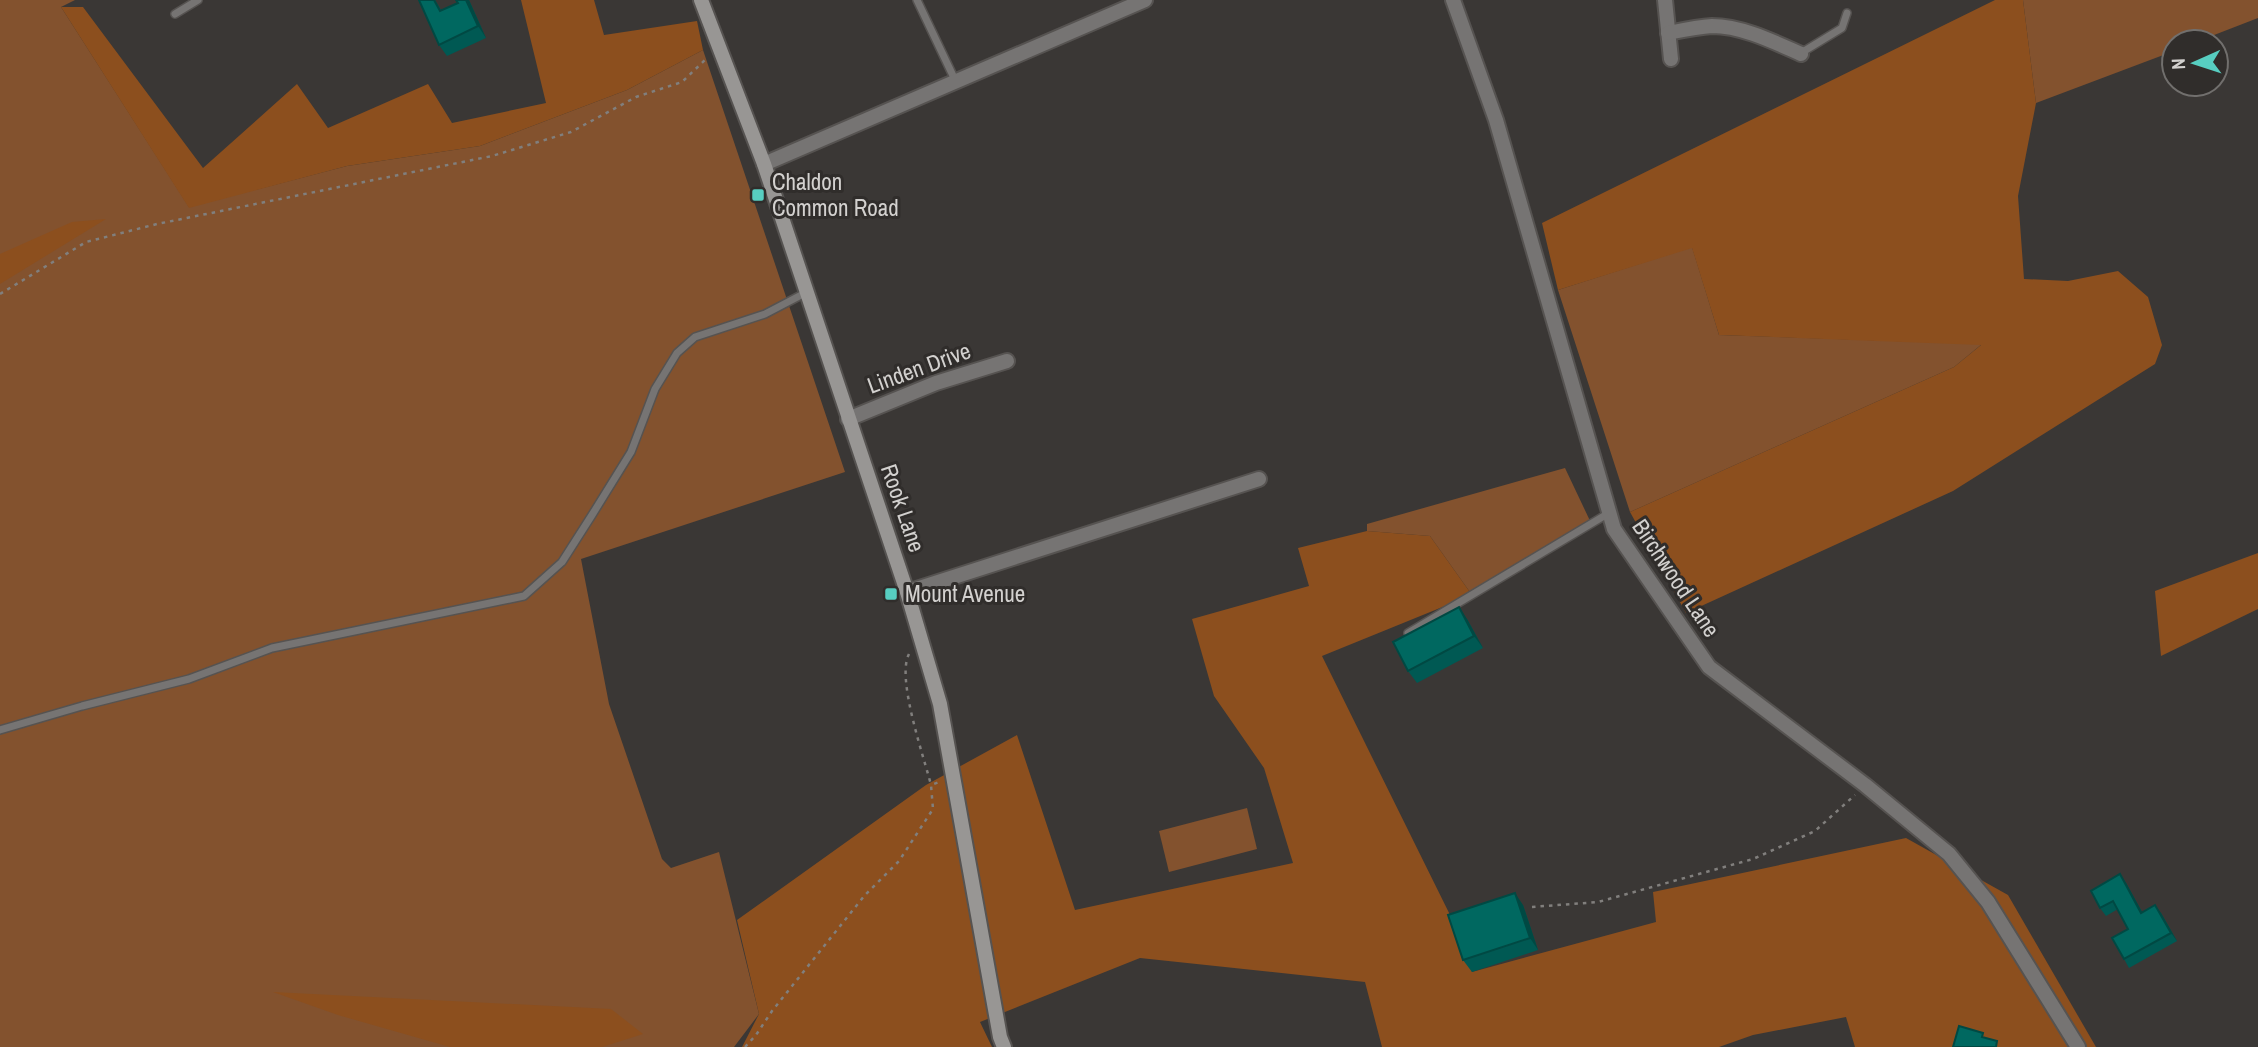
<svg xmlns="http://www.w3.org/2000/svg" width="2258" height="1047" font-family="'Archivo Narrow',sans-serif">
<rect width="100%" height="100%" fill="#3a3735"/>
<!-- green -->
<g fill="#83522e">
<polygon points="0,0 75,0 61,7 189,207 347,166 480,146 627,90 703,50 845,472 581,559 609,704 662,859 671,868 719,852 759,1014 734,1047 0,1047"/>
<polygon points="2023,0 2258,0 2258,18 2196,42 2174,42 2174,51 2036,103"/>
<polygon points="1692,247 1719,335 1982,344 1954,367 1630,512 1558,290"/>
<polygon points="1565,468 1592,525 1472,595 1430,536 1367,531 1367,524"/>
<polygon points="1247,808 1257,849 1169,872 1159,831"/>
</g>
<!-- forest -->
<g fill="#8c4f1e">
<polygon points="521,0 594,0 604,35 697,21 703,50 627,90 480,146 347,166 189,208 61,7 83,7 203,168 297,84 328,128 428,84 452,123 546,103"/>
<polygon points="1995,0 2023,0 2036,103 2018,196 2024,279 2068,281 2118,271 2148,297 2162,345 2155,364 1953,491 1686,613 1630,512 1954,367 1981,345 1719,335 1692,248 1558,290 1542,223"/>
<polygon points="106,219 0,284 0,254 72,222"/>
<polygon points="1367,531 1430,536 1472,595 1322,656 1456,927 1472,972 1656,922 1653,892 1906,838 2008,895 2096,1047 1855,1047 1846,1017 1753,1035 1719,1047 1382,1047 1365,982 1140,958 980,1022 992,1047 742,1047 759,1014 737,920 926,785 1017,735 1075,910 1293,863 1264,768 1214,696 1192,619 1309,586 1298,548"/>
<polygon points="2258,553 2258,609 2161,656 2155,591"/>
<polygon points="273,992 611,1009 643,1034 602,1047 450,1047 338,1015"/>
</g>
<g fill="none" stroke-linecap="round" stroke-linejoin="round">
<defs>
<g id="lane">
<polyline points="917,0 956,82"/>
<polyline points="175,14 198,0"/>
<polyline points="1801,53 1842,28 1847,13"/>
<polyline points="1408,633 1609,513"/>
<polyline points="0,730 82,706 189,679 272,648 524,596 562,562 592,515 631,452 655,389 677,353 695,337 765,314 807,292"/>
</g>
<g id="street">
<polyline points="1453,0 1496,120 1614,529 1709,667 1865,785 1949,854 1988,902 2078,1047"/>
<polyline points="1665,0 1671,59"/>
<path d="M1668 33C1683 30 1697 27 1712 26 1742 26 1774 42 1801 54"/>
<polyline points="764,164 1145,0"/>
<polyline points="848,419 936,383 1007,361"/>
<polyline points="907,592 1259,479"/>
</g>
<polyline id="secondary" points="701,0 764,164 907,592 940,704 1000,1037 1004,1047"/>
</defs>
<!-- lane casing -->
<use href="#lane" stroke="#565351" stroke-width="10"/>
<!-- street casing -->
<use href="#street" stroke="#565351" stroke-width="18"/>
<!-- secondary casing -->
<use href="#secondary" stroke="#565351" stroke-width="18"/>
<!-- path -->
<g stroke="#817f7d" stroke-width="2.5" stroke-dasharray="3.5 5" stroke-linecap="butt">
<polyline points="0,294 86,242 157,224 492,156 571,132 636,97 682,82 706,59"/>
<path d="M909 654C896 678 924 757 931 785"/>
<polyline points="1532,907 1598,902 1753,859 1815,831 1855,795"/>
<polyline points="745,1047 756,1035 772,1011 865,895 899,861 933,809 931,785 939,782"/>
</g>
<!-- lane -->
<use href="#lane" stroke="#767473" stroke-width="7"/>
<!-- street -->
<use href="#street" stroke="#767473" stroke-width="14"/>
<!-- secondary -->
<use href="#secondary" stroke="#989694" stroke-width="14"/>
</g>
<!-- wall -->
<g fill="#005953">
<polygon points="419,0 435,0 441,10 469,0 486,38 447,56 439,45"/>
<polygon points="1467,619 1483,648 1417,683 1408,671"/>
<polygon points="2126,883 2142,912 2161,913 2177,941 2129,968 2124,959 2128,929 2118,909 2106,916 2100,908"/>
<polygon points="1523,905 1538,950 1472,972 1463,960"/>
</g>
<!-- shaded-wall -->
<g fill="#004943">
<polygon points="466,0 469,0 486,38 478,26"/>
<polygon points="1459,607 1467,619 1483,648 1474,636"/>
<polygon points="2120,874 2126,883 2147,921 2141,913"/>
<polygon points="1515,893 1523,905 1538,950 1530,938"/>
<polygon points="2155,905 2161,913 2177,941 2171,933"/>
</g>
<!-- building -->
<g fill="#006860" stroke="#004943" stroke-width="2">
<polygon points="419,0 434,0 440,11 458,3 456,0 466,0 478,26 439,45"/>
<polygon points="1459,607 1474,636 1408,671 1393,642"/>
<polygon points="2120,874 2141,913 2155,905 2171,933 2124,959 2112,938 2128,929 2113,901 2100,908 2091,891"/>
<polygon points="1515,893 1530,938 1463,960 1448,915"/>
<polygon points="1959,1026 1983,1033 1982,1037 1997,1041 1996,1047 1953,1047"/>
</g>
<!-- markers -->
<g fill="#57cec1" stroke="#302d2b" stroke-width="2.5">
<rect x="751" y="188" width="14" height="14" rx="3.5"/>
<rect x="884" y="587" width="14" height="14" rx="3.5"/>
</g>
<g text-anchor="middle" stroke-width="6" stroke-linejoin="round" paint-order="stroke">
<!-- poi labels -->
<g font-size="23" fill="#d3d1cf" stroke="#302d2b" text-anchor="start">
<text x="772" y="190">Chaldon<tspan x="772" dy="26">Common Road</tspan></text>
<text x="905" y="602">Mount Avenue</text>
</g>
<!-- street labels -->
<g font-size="23" fill="#d3d1cf" stroke="#302d2b">
<text transform="translate(919 368) rotate(-20)" y="8">Linden Drive</text>
<text transform="translate(903 508) rotate(71)" y="8">Rook Lane</text>
<text transform="translate(1676 578) rotate(56)" y="8">Birchwood Lane</text>
</g>
</g>
<!-- north arrow -->
<g transform="translate(2195 63) rotate(267)"><circle r="33" fill="#302d2b" stroke="#716f6d" stroke-width="2"/>
<path d="M0-5L12 26L0 18L-12 26Z" fill="#57cec1"/>
<text y="-10" font-size="19" font-weight="bold" text-anchor="middle" fill="#d3d1cf">N</text>
</g>
</svg>
